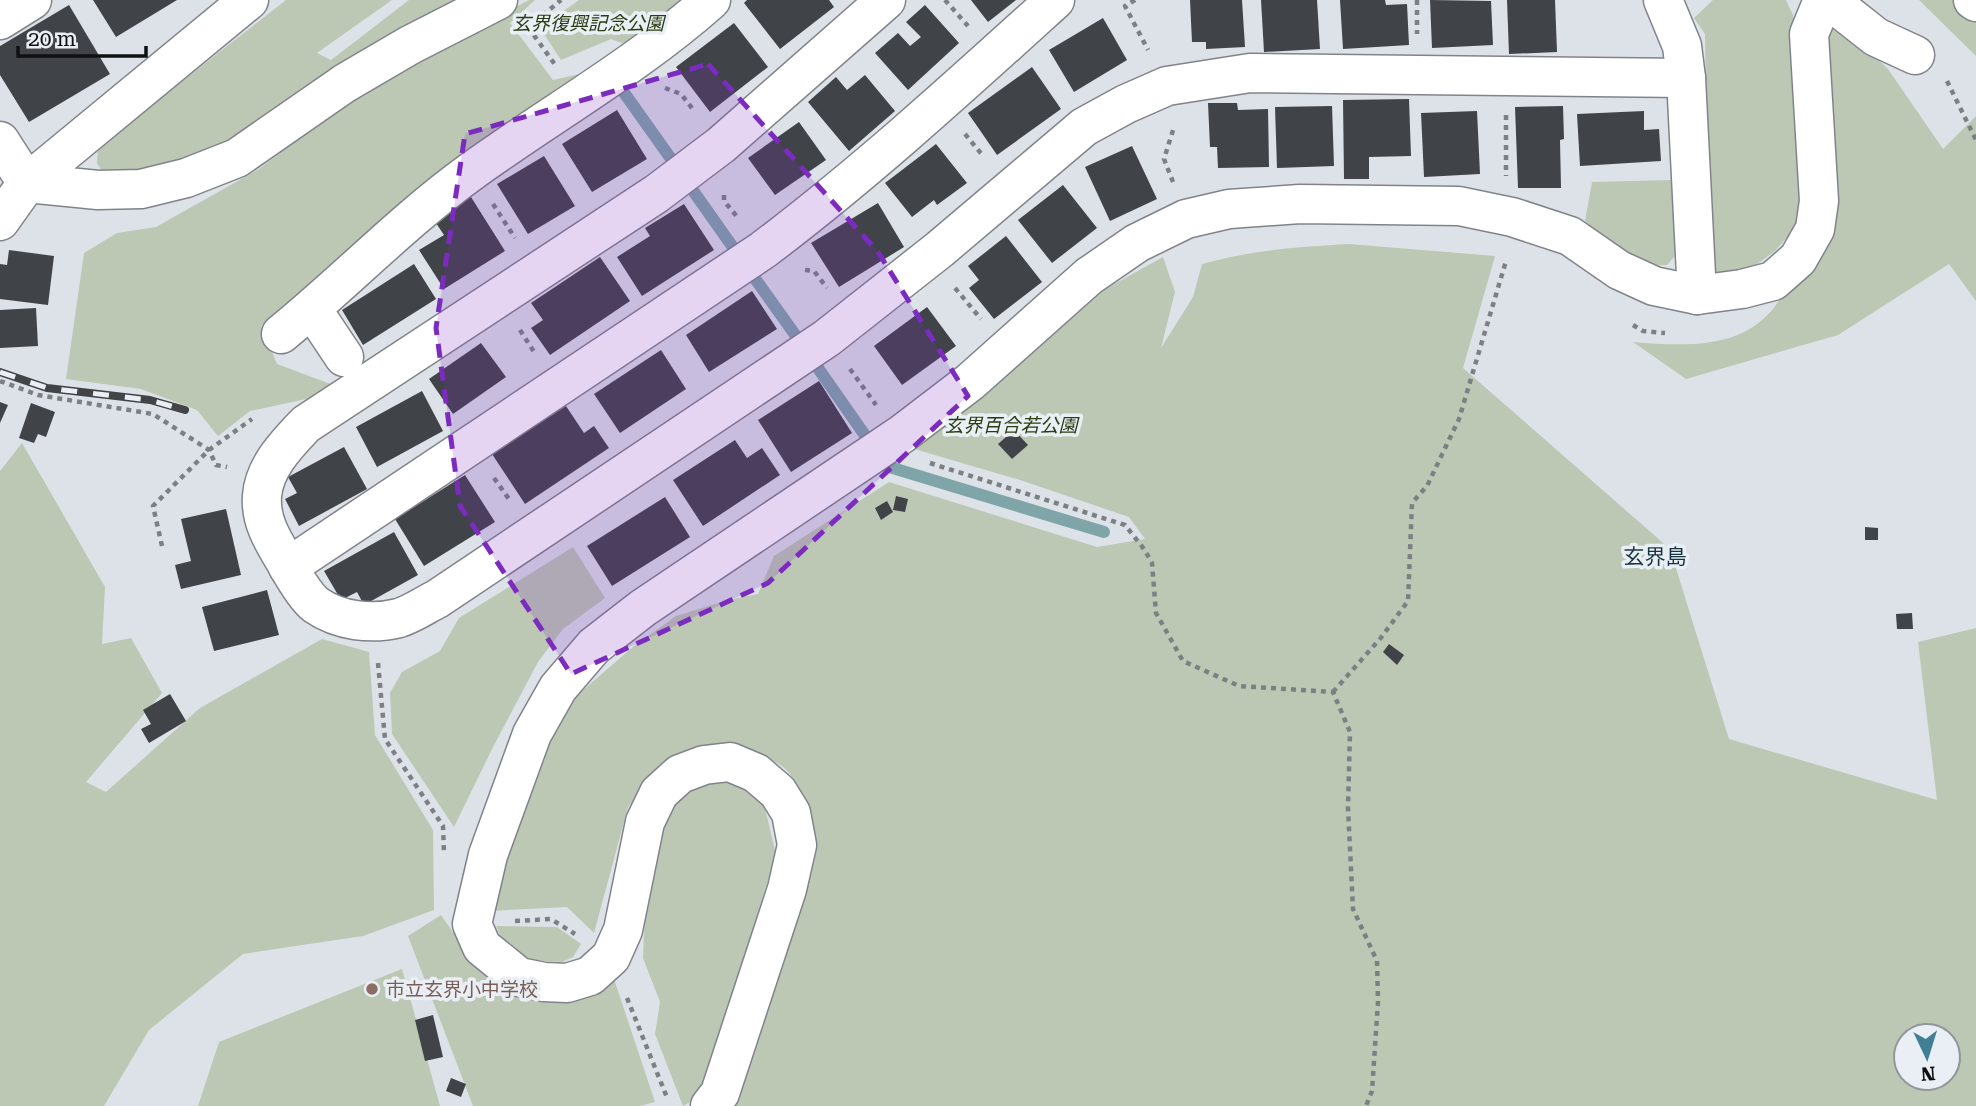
<svg xmlns="http://www.w3.org/2000/svg" width="1976" height="1106" font-family="'Roboto Serif','Noto Sans JP',serif">
<rect width="100%" height="100%" fill="#dde2e8"/>
<!-- green -->
<g fill="#bcc8b3" fill-rule="evenodd">
<path d="M286 0H392L317 53 331 60 409 0H470C419 30 369 59 318 89 251 128 184 177 103 173L97 163 98 147Z"/>
<polygon points="529,0 535,0 510,23 553,80 597,70 261,326 277,364 336,386 311,398 250,411 218,436 197,410 141,389 66,379 84,253 117,233 156,227 259,169 332,114 395,72"/>
<polygon points="579,0 686,0 632,47 611,39 561,60 540,28"/>
<polygon points="1713,0 1786,0 1793,15 1800,212 1790,234 1775,251 1749,270 1709,275 1705,34 1694,18"/>
<polygon points="1919,0 1976,0 1976,56"/>
<path d="M1828 24 1843 27 1888 69 1943 149 1976 116V301L1949 264 1838 335 1686 379 1633 342C1694 347 1759 350 1787 285Z"/>
<path d="M1673 180 1676 246 1674 257 1667 265C1635 267 1609 240 1585 221L1592 182Z"/>
<path d="M1349 244 1495 256 1463 368 1670 549 1729 739 1937 800 1918 642 1976 628V1106H722L804 802C790 764 780 762 742 750L641 791 628 807 594 933 567 907 489 911 540 754 560 710 634 646 676 616 728 600 758 594 774 556 889 482 1097 547 1145 539 1129 517 1020 480 911 448 1100 292 1163 257 1175 292 1161 348 1193 297 1202 264C1254 250 1296 247 1349 244ZM1906 1036H1948V1078H1906Z"/>
<polygon points="22,443 105,587 102,644 131,638 162,693 86,782 106,792 200,708 322,639 369,652 375,735 433,830 434,910 363,936 243,954 149,1030 104,1106 0,1106 0,471"/>
<polygon points="573,547 605,598 563,629 538,662 493,747 454,827 392,734 390,693 402,672 440,651 459,618"/>
<polygon points="734,782 754,790 765,808 776,855 705,1078 694,1100 683,1106 655,1034 660,1002 643,958 646,890 657,832 682,793 708,784"/>
<polygon points="441,915 475,964 612,973 655,1102 640,1106 473,1106 408,936"/>
<polygon points="496,926 557,927 581,944 573,957 562,962 528,960 503,941"/>
<polygon points="402,969 440,1106 198,1106 219,1042"/>
</g>
<g fill="none" stroke-linecap="round" stroke-linejoin="round">
<!-- stream -->
<g stroke="#7fa5a9" stroke-width="12">
<polyline points="620,87 674,163"/>
<polyline points="689,185 737,253"/>
<polyline points="751,273 801,343"/>
<polyline points="813,361 869,441"/>
<polyline points="886,466 1104,532"/>
</g>
</g>
<!-- building -->
<g fill="#404348">
<polygon points="93,0 177,0 116,37"/>
<polygon points="747,0 829,0 834,7 780,49 744,3"/>
<polygon points="971,0 1016,0 988,22"/>
<polygon points="1190,0 1242,0 1245,47 1206,49 1206,42 1192,42"/>
<polygon points="1261,0 1317,0 1320,49 1264,52"/>
<polygon points="1340,0 1385,0 1386,5 1407,4 1409,45 1343,49"/>
<polygon points="1430,0 1491,1 1493,45 1432,48"/>
<polygon points="1507,0 1555,0 1557,52 1509,54"/>
<polygon points="69,5 110,74 29,122 0,75 0,46"/>
<polygon points="925,5 959,43 908,90 875,53 898,33 910,46 921,37 906,22"/>
<polygon points="1103,18 1127,60 1074,92 1049,50"/>
<polygon points="734,23 768,67 710,112 676,67"/>
<polygon points="1032,67 1061,109 997,155 968,113"/>
<polygon points="865,75 895,111 849,151 808,102 836,77 847,90"/>
<polygon points="1409,99 1411,156 1369,157 1369,179 1344,179 1343,100"/>
<polygon points="1208,103 1237,103 1238,110 1268,109 1269,167 1218,168 1217,147 1210,147"/>
<polygon points="1332,106 1334,166 1277,168 1275,107"/>
<polygon points="1563,106 1564,139 1560,140 1561,188 1518,188 1515,107"/>
<polygon points="617,110 647,159 592,192 562,144"/>
<polygon points="1477,111 1480,174 1424,177 1421,113"/>
<polygon points="1644,111 1644,130 1659,129 1661,161 1580,166 1577,114"/>
<polygon points="799,122 826,160 775,195 748,158"/>
<polygon points="936,144 967,183 937,205 934,200 912,217 885,183"/>
<polygon points="1132,146 1157,199 1110,221 1085,167"/>
<polygon points="544,156 575,206 528,234 497,184"/>
<polygon points="1063,185 1097,228 1052,263 1018,220"/>
<polygon points="471,197 505,251 444,289 419,250 444,235 434,220"/>
<polygon points="878,203 904,247 839,287 811,243"/>
<polygon points="684,204 714,250 642,296 617,257 650,236 645,228"/>
<polygon points="1006,236 1042,282 994,319 969,288 979,280 968,266"/>
<polygon points="9,250 54,256 48,305 0,299 0,264 7,265"/>
<polygon points="600,257 630,301 550,355 531,328 543,320 531,303"/>
<polygon points="414,264 436,299 363,345 342,310"/>
<polygon points="752,291 777,329 709,372 686,335"/>
<polygon points="927,307 956,346 902,385 874,346"/>
<polygon points="36,308 38,346 0,348 0,310"/>
<polygon points="481,343 506,377 453,414 429,379"/>
<polygon points="661,350 686,389 620,433 594,394"/>
<polygon points="819,381 852,433 791,472 758,420"/>
<polygon points="422,391 443,431 377,467 356,427"/>
<polygon points="0,402 8,405 0,423"/>
<polygon points="31,403 55,412 46,437 38,434 34,443 19,438"/>
<polygon points="566,406 584,433 594,426 609,448 525,504 492,454"/>
<polygon points="1014,430 1028,445 1012,459 998,444"/>
<polygon points="735,440 747,458 762,448 780,475 703,526 673,480"/>
<polygon points="344,447 367,489 299,526 285,499 297,493 288,477"/>
<polygon points="465,475 495,522 424,566 395,519"/>
<polygon points="896,496 908,499 905,512 893,510"/>
<polygon points="665,497 690,537 612,586 587,546"/>
<polygon points="887,501 893,512 881,520 875,508"/>
<polygon points="226,509 241,575 181,589 175,565 191,561 181,519"/>
<polygon points="1865,527 1878,528 1878,540 1865,540"/>
<polygon points="394,532 418,575 364,605 357,592 341,600 324,571"/>
<polygon points="267,590 279,635 214,651 202,607"/>
<polygon points="1912,613 1913,629 1897,629 1896,614"/>
<polygon points="1389,644 1404,655 1397,665 1383,652"/>
<polygon points="170,694 186,721 149,743 141,729 151,724 143,710"/>
<polygon points="433,1015 443,1057 425,1061 415,1020"/>
<polygon points="451,1078 466,1084 461,1097 446,1091"/>
</g>
<g fill="none" stroke-linecap="round" stroke-linejoin="round">
<defs>
<g id="street">
<path d="M886 0 721 145 656 194 306 424C287 444 264 467 262 496 260 521 273 541 285 561 291 572 306 598 316 605 339 621 371 625 399 618 412 614 425 605 437 599L827 338 940 249 1084 127 1126 104 1167 86 1250 73 1686 78"/>
<polyline points="1663,0 1682,46 1686,78 1697,295"/>
<polyline points="1829,0 1876,37 1915,55"/>
<polyline points="1973,0 1976,2"/>
<polyline points="0,20 32,0"/>
<polyline points="0,141 27,183 98,190 141,189 186,178 237,158 345,83 410,45 498,0"/>
<polyline points="0,221 27,183 249,0"/>
<polyline points="312,309 344,357"/>
<path d="M281 334C346 281 404 220 472 171 551 114 638 65 711 0"/>
<path d="M288 567 763 250C865 173 960 86 1055 0"/>
<polyline points="710,1106 720,1093 787,889 797,845 791,813 778,792 756,773 730,762 704,765 680,774 659,793 645,822 623,930 611,957 590,976 567,983 544,982 519,977 482,947 472,924 488,855 532,734 558,688 594,646 643,608 902,434 970,382 1089,276 1137,243 1186,219 1229,209 1300,204 1459,206 1512,217 1570,236 1619,270 1654,286 1697,295 1742,289 1773,281 1798,259 1815,229 1819,201 1809,34 1823,0"/>
</g>
</defs>
<!-- street casing -->
<use href="#street" stroke="#80848a" stroke-width="41"/>
<!-- path -->
<g stroke="#7c8084" stroke-width="4.5" stroke-dasharray="5 5" stroke-linecap="butt">
<polyline points="945,0 968,26"/>
<polyline points="1135,0 1125,6 1148,50"/>
<polyline points="1417,0 1417,34"/>
<polyline points="535,22 561,0"/>
<polyline points="528,27 556,66"/>
<polyline points="1947,81 1976,140"/>
<polyline points="665,88 681,94 695,112"/>
<polyline points="1506,115 1506,176"/>
<polyline points="965,134 984,157"/>
<polyline points="1173,182 1164,159 1174,127"/>
<polyline points="724,195 724,201 739,219"/>
<polyline points="493,204 515,238"/>
<polyline points="805,270 814,271 827,288"/>
<polyline points="955,288 981,319"/>
<polyline points="1633,325 1643,331 1665,333"/>
<polyline points="520,330 536,355"/>
<polyline points="850,369 876,405"/>
<polyline points="0,381 38,395 153,414 209,450 216,465 227,467"/>
<polyline points="930,463 1125,525 1144,549 1152,563 1156,613 1183,661 1239,686 1333,692 1350,732 1348,808 1353,909 1377,961 1378,1002 1372,1091 1366,1106"/>
<polyline points="494,478 511,502"/>
<polyline points="162,546 153,506 209,450 252,419"/>
<polyline points="378,663 385,739 443,826 444,853"/>
<polyline points="1333,692 1380,639 1408,601 1412,503 1427,486 1459,419 1506,261 1508,261"/>
<polyline points="515,921 551,919 575,934"/>
<polyline points="627,998 668,1100"/>
</g>
<!-- street -->
<use href="#street" stroke="#fff" stroke-width="38"/>
<defs>
<polyline id="rail" points="0,372 47,388 150,400 185,410"/>
</defs>
<!-- rail casing -->
<use href="#rail" stroke="#424447" stroke-width="8"/>
<!-- rail -->
<use href="#rail" stroke="#eaeff5" stroke-width="5" stroke-dasharray="16" stroke-linecap="butt"/>
</g>
<!-- marked area -->
<path fill="#7b2cbf" fill-opacity="0.2" stroke="#7b2cbf" stroke-width="5" stroke-dasharray="14 9" stroke-linejoin="round" d="M708 64 878 252 968 396 768 583 571 674 460 506 436 328 465 134Z"/>
<!-- markers -->
<circle fill="#8d6e63" stroke="#eaeff5" stroke-width="2.5" cx="372" cy="989" r="7"/>
<g text-anchor="middle" stroke-width="7" stroke-linejoin="round" paint-order="stroke">
<!-- park labels -->
<g font-size="19" font-style="italic" fill="#293d11" stroke="#eaeff5">
<text x="588" y="30">玄界復興記念公園</text>
<text x="1011" y="432">玄界百合若公園</text>
</g>
<!-- education labels -->
<g font-size="19" fill="#785e54" stroke="#eaeff5" text-anchor="start">
<text x="386" y="996">市立玄界小中学校</text>
</g>
<!-- neighbourhood labels -->
<g font-size="21" fill="#17353f" stroke="#eaeff5">
<text x="1655" y="564">玄界島</text>
</g>
</g>
<!-- north arrow -->
<g transform="translate(1927 1057) rotate(176)"><circle r="33" fill="#eaeff5" stroke="#92969a" stroke-width="2"/>
<path d="M0-5L12 26L0 18L-12 26Z" fill="#407f94"/>
<text y="-10" font-size="19" font-weight="bold" text-anchor="middle" fill="#0e1012">N</text>
</g>
<!-- scale -->
<path d="M18 46v10h128v-10" fill="none" stroke="#0e1012" stroke-width="3.5"/>
<text x="28" y="46" font-size="21" fill="#0e1012" stroke="#eaeff5" stroke-width="5" paint-order="stroke">20 m</text>
</svg>
